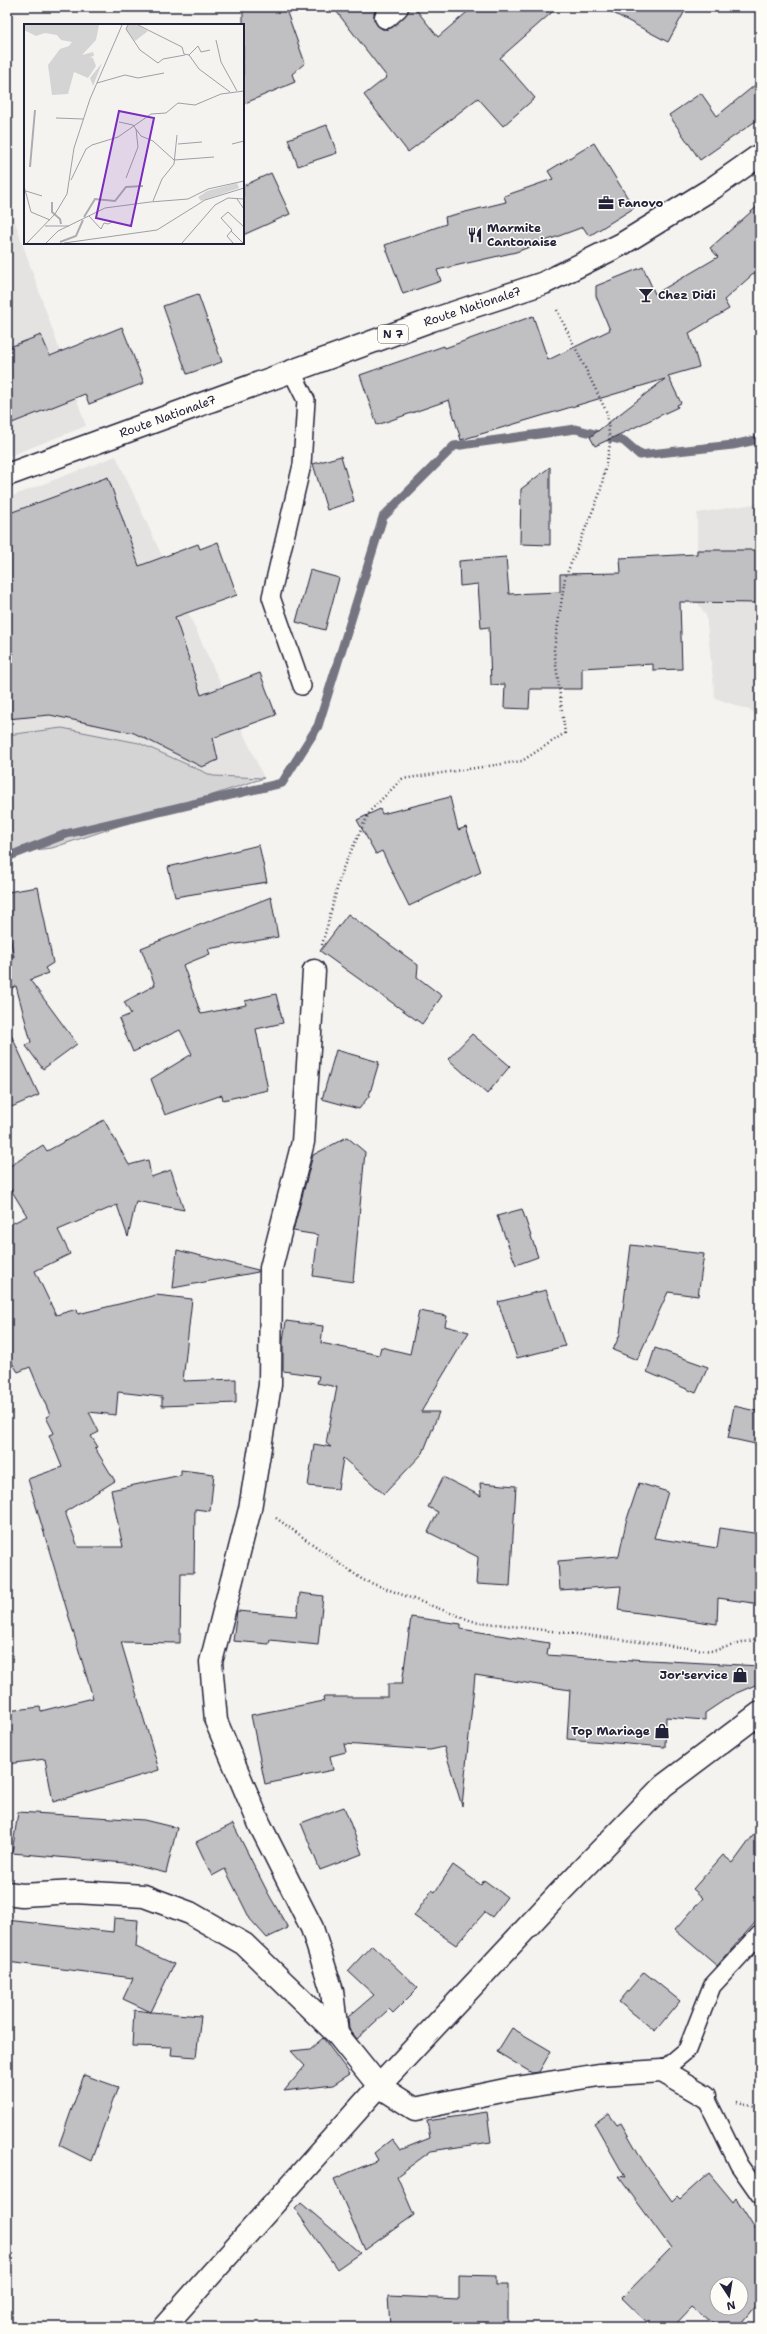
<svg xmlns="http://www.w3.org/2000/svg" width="767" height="2334" font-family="'Shantell Sans',sans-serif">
<rect width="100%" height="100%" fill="#f4f3ef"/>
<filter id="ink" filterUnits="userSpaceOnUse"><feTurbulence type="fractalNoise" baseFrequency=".025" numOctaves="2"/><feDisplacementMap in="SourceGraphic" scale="8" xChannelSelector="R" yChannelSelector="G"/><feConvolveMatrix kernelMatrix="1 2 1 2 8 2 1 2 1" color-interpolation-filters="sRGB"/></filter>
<g filter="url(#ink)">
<!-- built -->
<g fill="#e4e3e2">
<polygon points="7,199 86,426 7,457"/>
<polygon points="116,456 264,778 213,776 139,743 62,728 7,735 7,498"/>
<polygon points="760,503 760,714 715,698 706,615 697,602 697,513"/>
</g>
<!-- green -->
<polygon fill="#d5d4d5" stroke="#7c7b88" points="62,728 139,743 213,776 264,778 52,848 7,853 7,735"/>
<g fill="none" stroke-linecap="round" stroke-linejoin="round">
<!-- stream -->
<polyline stroke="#757582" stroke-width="9" points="7,857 66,834 282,783 318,726 383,517 454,446 575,429 624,441 640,455 733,445 760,439"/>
</g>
<!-- building -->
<g fill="#c0bfc2" stroke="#22223b" fill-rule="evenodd">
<polygon points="243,7 285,7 305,63 292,74 295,82 243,104"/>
<polygon points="333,7 378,7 374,13 374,20 382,29 388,29 405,16 409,7 414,7 438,37 473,7 558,7 500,58 535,98 503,126 478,98 408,152 364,95 387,77"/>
<polygon points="602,7 687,7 668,42"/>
<polygon points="760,81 760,118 700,160 669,115 701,93 717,116"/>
<polygon points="327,125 337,153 298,166 288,139"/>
<polygon points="594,143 634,208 589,236 583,227 516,252 437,270 441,281 403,294 385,245 446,224 445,217 506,202 504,196 553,179 548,171"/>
<polygon points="271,173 290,214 243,235 243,186"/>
<polygon points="760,204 760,268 724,300 729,309 689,333 699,367 668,376 681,403 677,405 678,407 595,446 590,437 665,379 461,440 449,400 377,425 360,375 444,346 445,348 533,316 548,360 610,330 596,296 596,286 643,267 655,294 718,257 710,248"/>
<polygon points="198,294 222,362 187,374 163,306"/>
<polygon points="122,327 144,383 89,404 85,394 7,425 7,348 41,335 50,356"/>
<polygon points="341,456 354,501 327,510 313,464"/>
<polygon points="550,467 550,545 520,544 521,489"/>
<polygon points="108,477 139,566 198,544 200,549 218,542 237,595 175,617 201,695 260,673 276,715 213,738 218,760 202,767 134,733 50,715 7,719 7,514"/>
<polygon points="697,550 760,550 760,603 680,602 682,669 653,670 653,664 582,668 582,689 530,689 529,709 504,708 505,684 491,685 489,627 481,628 478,584 460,586 459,561 506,557 509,594 560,592 560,574 621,573 620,558 697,554"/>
<polygon points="310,570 339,578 325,630 296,622"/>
<polygon points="450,797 458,830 466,827 481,872 409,906 382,851 376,854 357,820 380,809 382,814"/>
<polygon points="259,845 267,882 175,897 168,867"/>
<polygon points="38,887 53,963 45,968 48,973 30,980 77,1044 43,1069 26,1046 31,1042 16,986 7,990 7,951 14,957 7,922 7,892"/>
<polygon points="271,897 278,937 208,949 210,954 183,965 201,1014 246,1005 245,1001 276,994 283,1023 256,1029 268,1090 223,1100 222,1095 165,1115 151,1079 192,1054 180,1030 133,1052 119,1019 131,1014 124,1002 155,985 141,948"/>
<polygon points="348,914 418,965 417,977 442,996 422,1024 320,951"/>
<polygon points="7,1026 39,1095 7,1109"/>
<polygon points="472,1034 510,1066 487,1094 448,1059"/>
<polygon points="336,1050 379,1062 369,1096 359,1109 322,1099"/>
<polygon points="104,1120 129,1165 148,1160 151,1177 171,1170 184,1210 136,1201 128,1237 117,1205 58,1230 70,1254 35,1271 56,1315 77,1309 78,1314 156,1295 192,1299 183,1381 236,1379 236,1403 162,1406 162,1397 118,1392 116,1415 89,1412 99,1432 91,1436 98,1447 95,1448 115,1481 65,1512 78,1547 123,1547 111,1490 181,1475 181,1470 214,1474 210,1511 195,1509 194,1573 181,1573 180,1643 121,1642 159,1770 53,1802 45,1759 7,1764 7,1711 40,1707 41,1711 93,1698 28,1479 62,1467 49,1435 54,1433 46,1417 50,1415 30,1367 18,1372 7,1355 7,1226 27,1216 7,1183 7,1168 43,1145 47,1151"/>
<polygon points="347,1137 365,1152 353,1282 313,1276 318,1235 293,1231 313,1155"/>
<polygon points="522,1209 538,1257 516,1265 497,1216"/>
<polygon points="631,1245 704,1254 698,1296 668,1292 637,1360 613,1350 620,1334"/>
<polygon points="177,1250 258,1270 258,1272 173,1288"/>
<polygon points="546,1290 565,1346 517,1358 498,1302"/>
<polygon points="419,1311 447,1316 445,1326 469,1332 421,1412 439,1412 423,1453 384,1494 343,1458 338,1489 308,1486 314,1444 331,1447 326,1443 337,1387 317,1383 319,1376 283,1371 283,1341 286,1321 323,1326 321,1343 379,1355 381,1347 410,1354"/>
<polygon points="655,1348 708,1367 696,1393 647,1372"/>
<polygon points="734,1406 760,1412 760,1445 728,1438"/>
<polygon points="443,1477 481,1496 480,1483 516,1486 510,1586 476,1584 478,1557 428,1532 438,1512 428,1507"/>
<polygon points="639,1483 668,1492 654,1538 717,1548 720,1528 760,1534 760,1604 718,1598 717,1624 618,1610 621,1586 560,1590 558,1561 619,1556 626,1522"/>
<polygon points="300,1593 323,1596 318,1645 270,1640 269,1644 233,1641 237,1611 297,1616"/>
<polygon points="411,1617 461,1624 461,1629 549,1643 547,1655 631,1661 631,1659 760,1666 760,1683 732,1695 705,1713 705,1720 666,1717 665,1747 567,1739 570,1690 475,1675 462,1806 444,1747 430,1750 344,1744 346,1752 330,1756 333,1770 265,1784 251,1715 324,1701 323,1697 388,1697 388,1684 402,1684"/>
<polygon points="344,1807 362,1854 320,1870 301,1823"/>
<polygon points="18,1812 144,1820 177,1828 166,1873 125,1863 12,1853"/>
<polygon points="233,1824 268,1893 288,1928 267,1938 250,1919 225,1869 212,1876 196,1842"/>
<polygon points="760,1826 760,1917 717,1966 675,1930 703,1898 693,1889 723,1855 733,1863"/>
<polygon points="453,1865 481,1885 484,1880 507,1897 492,1917 485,1912 456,1945 414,1916 432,1890 435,1892"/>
<polygon points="114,1918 138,1920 136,1947 174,1964 151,2012 201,2016 196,2057 171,2055 172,2047 132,2046 134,2010 151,2012 123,1999 133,1978 7,1962 7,1920 113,1932"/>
<polygon points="372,1945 418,1988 393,2013 389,2009 357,2039 349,2029 348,2017 374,1995 348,1971"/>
<polygon points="644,1972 680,2001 655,2031 619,2002"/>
<polygon points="512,2028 551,2051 539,2072 532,2073 497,2052"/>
<polygon points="323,2038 350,2074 333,2085 284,2091 305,2066 291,2051 310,2049"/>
<polygon points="84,2075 118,2087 91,2161 59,2145"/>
<polygon points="487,2112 491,2142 431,2151 397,2176 414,2215 365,2250 334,2179 378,2160 374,2153 392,2139 400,2150 430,2138 427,2121"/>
<path d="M609 2114 617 2125 621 2123 643 2161 672 2201 677 2196 680 2199 709 2173 733 2202 736 2198 760 2236V2301L739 2327H717L692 2307 673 2327H652L622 2298 671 2248 618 2176 625 2177 595 2124ZM717 2284H741V2308H717Z"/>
<polygon points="301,2203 360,2253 337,2269 295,2209"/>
<polygon points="459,2275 496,2276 496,2285 508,2285 508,2327 390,2327 388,2296 459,2299"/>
</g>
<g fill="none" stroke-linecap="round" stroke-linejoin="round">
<defs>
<g id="service">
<polyline points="291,370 306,400 302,465 271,597 302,686"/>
<polyline points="662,2071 687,2050 712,1986 760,1934"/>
<polyline points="705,2096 739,2165 760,2195"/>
</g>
<g id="minor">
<polyline points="386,17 397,7"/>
<polyline points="314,971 303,1142 271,1268 270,1385 250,1509 211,1662 216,1721 260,1825 312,1928 332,1991 337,2034"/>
<polyline points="7,1893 22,1895 75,1892 144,1896 190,1913 244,1944 337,2034 379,2086 415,2109 510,2089 599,2075 662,2071 705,2096"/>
</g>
<polyline id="tertiary" points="164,2327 379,2086 562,1890 663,1786 760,1713"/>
<g id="primary">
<path id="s1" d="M7 475 432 320 544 283 622 244 713 188 760 155"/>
</g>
</defs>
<!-- service casing -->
<use href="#service" stroke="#22223b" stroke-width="20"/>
<!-- minor casing -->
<use href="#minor" stroke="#22223b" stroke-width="25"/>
<!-- tertiary casing -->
<use href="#tertiary" stroke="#22223b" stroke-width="25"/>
<!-- primary casing -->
<use href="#primary" stroke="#22223b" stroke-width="25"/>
<!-- path -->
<g stroke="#22223b" stroke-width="2.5" stroke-dasharray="1 3" stroke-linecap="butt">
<polyline points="322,945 342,870 370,811 402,779 522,761 565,733 554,650 565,578 600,493 610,445 607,413 556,308"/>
<polyline points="276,1518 363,1580 472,1621 712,1651 760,1638"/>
<polyline points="737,2102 760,2107"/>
</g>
<!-- service -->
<use href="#service" stroke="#fdfcf7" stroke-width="17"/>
<!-- minor -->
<use href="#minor" stroke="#fdfcf7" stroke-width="22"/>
<!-- tertiary -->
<use href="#tertiary" stroke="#fdfcf7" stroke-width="22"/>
<!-- primary -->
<use href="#primary" stroke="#fdfcf7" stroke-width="22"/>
</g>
</g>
<!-- icons -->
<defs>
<symbol id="office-bare" viewBox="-9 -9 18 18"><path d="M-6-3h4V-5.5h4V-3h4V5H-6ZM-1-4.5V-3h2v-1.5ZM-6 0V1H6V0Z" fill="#22223b" stroke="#fdfcf7" stroke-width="2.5" paint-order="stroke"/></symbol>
<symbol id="restaurant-bare" viewBox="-9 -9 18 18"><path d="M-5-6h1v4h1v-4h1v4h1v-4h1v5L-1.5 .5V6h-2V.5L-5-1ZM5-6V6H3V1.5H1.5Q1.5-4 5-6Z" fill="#22223b" stroke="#fdfcf7" stroke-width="2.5" paint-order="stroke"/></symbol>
<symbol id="bar-bare" viewBox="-9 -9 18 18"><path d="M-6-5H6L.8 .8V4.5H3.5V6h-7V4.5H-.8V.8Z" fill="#22223b" stroke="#fdfcf7" stroke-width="2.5" paint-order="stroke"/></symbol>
<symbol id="shop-bare" viewBox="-9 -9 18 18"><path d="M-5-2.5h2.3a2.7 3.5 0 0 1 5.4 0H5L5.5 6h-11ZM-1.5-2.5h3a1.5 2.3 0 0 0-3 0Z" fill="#22223b" stroke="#fdfcf7" stroke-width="2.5" paint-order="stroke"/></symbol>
</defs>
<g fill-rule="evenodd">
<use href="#office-bare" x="595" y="192" width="22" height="22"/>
<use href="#restaurant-bare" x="464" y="224" width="22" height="22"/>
<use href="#bar-bare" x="635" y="284" width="22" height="22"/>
<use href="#shop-bare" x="729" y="1664" width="22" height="22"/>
<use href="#shop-bare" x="651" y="1720" width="22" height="22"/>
</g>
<g text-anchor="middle" stroke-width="3" stroke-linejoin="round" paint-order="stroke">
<!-- shield labels -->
<rect fill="#fdfcf7" stroke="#646373" stroke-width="1" x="378" y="325" width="30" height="18" rx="3"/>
<g font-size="11" font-weight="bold" fill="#22223b">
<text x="393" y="338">N 7</text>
</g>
<!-- poi labels -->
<g font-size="12" font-weight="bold" fill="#22223b" stroke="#fdfcf7" text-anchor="start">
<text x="618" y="207">Fanovo</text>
<text x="487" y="232">Marmite<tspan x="487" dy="14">Cantonaise</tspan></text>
<text x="658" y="299">Chez Didi</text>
<text x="728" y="1679" text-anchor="end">Jor'service</text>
<text x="650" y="1735" text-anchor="end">Top Mariage</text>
</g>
<!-- street labels -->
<g font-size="12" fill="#22223b" stroke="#fdfcf7">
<text dy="4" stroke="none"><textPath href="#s1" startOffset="495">Route Nationale7</textPath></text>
<text dy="4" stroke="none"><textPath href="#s1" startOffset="171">Route Nationale7</textPath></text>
</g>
</g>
<!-- overview -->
<g transform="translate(24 24)">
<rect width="220" height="220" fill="#f4f3ef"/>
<path d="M0 1H75L72 16 58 31 69 28 70 32 66 33 69 34 72 42 64 54 50 48 44 70 28 71 24 41 36 25 45 22 48 18 37 16 33 11 21 9 12 12 0 6ZM104 1H113L124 7 111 17 102 5ZM78 39 69 62 66 54ZM213 159 215 164 177 177 174 173 183 167Z" fill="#d5d4d5"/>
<path fill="none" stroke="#acacb2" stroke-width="2" d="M6 143 11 86M28 178V188L36 195 37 200M60 193 71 175 91 177 102 163 119 162M36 218 52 212 59 196"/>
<path fill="none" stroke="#a09fa7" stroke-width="1" d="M104 1 102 5 116 26 134 39 139 35 161 31M114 1 158 23 160 30 165 31 175 45 206 68M192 16 197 38 213 67M165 31 174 22 177 28 186 26M73 59 101 51 114 54 140 49M32 94 59 95M95 98 109 101 117 112 129 117 150 136M154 120 178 118M208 120 220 117M150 136 190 133M102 154 114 123 112 105M47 156 62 125 68 121 94 113 127 90 142 89 154 79 171 81 197 70 220 67M0 162 7 188 26 196M2 167 18 172M213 175 220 185M129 177 138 155 150 140 153 111M65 192 77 205 80 199 84 200 90 197M21 202H45M207 207 219 219M3 219 31 190 43 170 50 124 66 75 98 1M22 219 34 207 81 184 126 178 164 175 184 165 220 157M40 219 133 206 181 176 220 164M158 219 191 181 204 174 220 175M209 219 203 212 208 206 197 194 204 188 220 203"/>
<path fill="#7b2cbf" fill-opacity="0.15" stroke="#7b2cbf" stroke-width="2" d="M95 87 130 94 107 202 72 194Z"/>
<rect width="220" height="220" fill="none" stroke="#22223b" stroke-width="2"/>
</g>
<!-- margin -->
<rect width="767" height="2334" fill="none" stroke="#fdfcf7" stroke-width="24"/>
<rect x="12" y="12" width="743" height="2310" fill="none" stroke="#22223b" stroke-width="1.5" filter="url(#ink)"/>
<!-- north arrow -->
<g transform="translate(729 2296) rotate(168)"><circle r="19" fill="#fdfcf7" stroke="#a5a5ac"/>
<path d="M0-3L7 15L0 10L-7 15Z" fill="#22223b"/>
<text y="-6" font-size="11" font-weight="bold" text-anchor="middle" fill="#22223b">N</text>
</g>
</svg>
